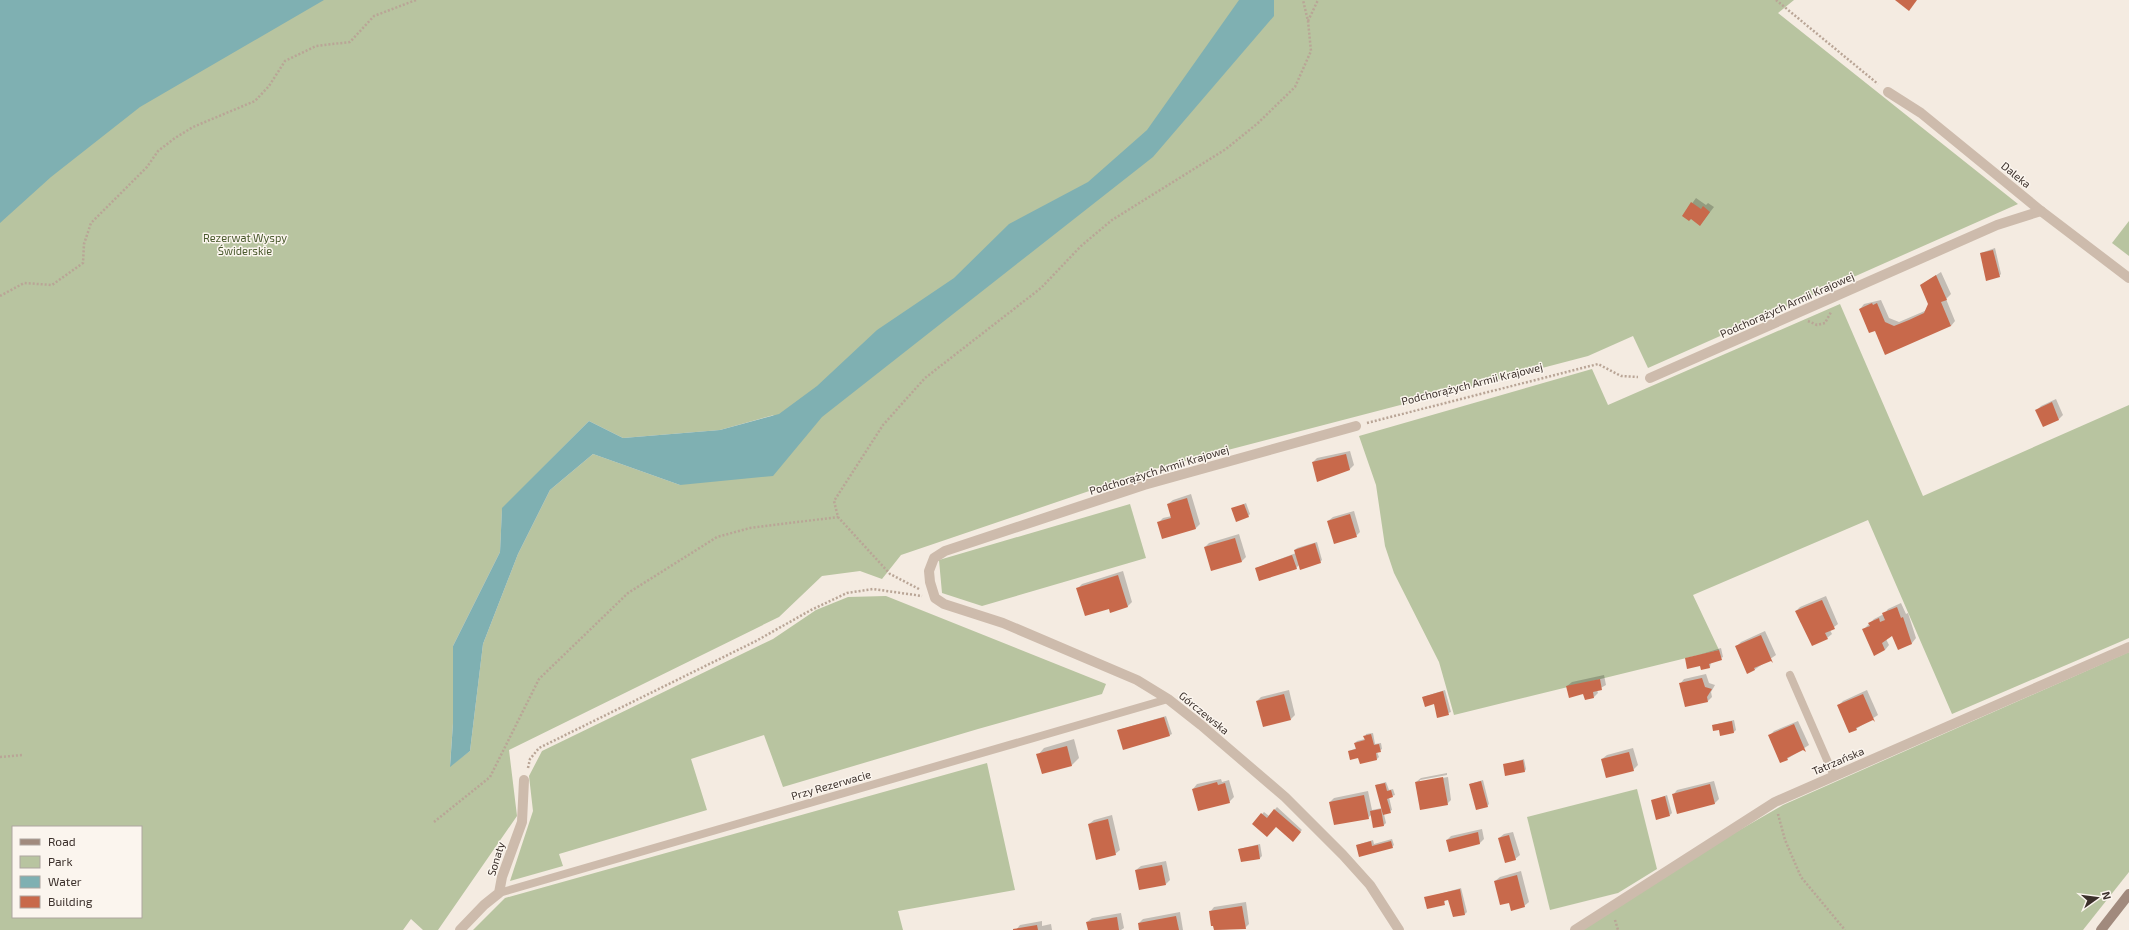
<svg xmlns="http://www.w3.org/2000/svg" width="2129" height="930" font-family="'Exo 2',sans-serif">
<rect width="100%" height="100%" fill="#f4ebe1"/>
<!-- green -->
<g fill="#b8c4a0" fill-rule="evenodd">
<path d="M0 0H1794L1778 13 2018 204 1648 368 1633 336 1588 356 1151 470 901 555 882 579 860 571 822 576 779 617 509 750 517 816 438 930H423L411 919 403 930H0ZM774 415 680 485 593 454 550 490 518 554 483 644 470 751 450 766 453 723V646L500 552 502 509 589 421 623 438 720 430ZM13 827H141V917H13Z"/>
<polygon points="2129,221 2129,256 2112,243"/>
<polygon points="1840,304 1923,496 2129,405 2129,638 1952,714 1868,520 1693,595 1719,650 1454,715 1439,662 1394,573 1385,546 1376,485 1359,436 1592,369 1608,405"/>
<polygon points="1130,504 1146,558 982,606 942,593 939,560"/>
<polygon points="886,596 1106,684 1102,694 978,729 783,787 764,735 691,759 707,810 559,854 563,866 510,881 533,811 529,776 542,751 773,639 816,610 848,597"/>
<polygon points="2129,652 2129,872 2083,930 1580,930 1717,843 1783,805"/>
<polygon points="987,763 1015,890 898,911 903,930 473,930 505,898"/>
<polygon points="1637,789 1657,869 1618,893 1550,910 1527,817"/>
</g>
<!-- water -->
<g fill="#7fb0b2">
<polygon points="0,0 324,0 140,107 51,177 0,223"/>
<polygon points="1239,0 1274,0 1274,16 1153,157 822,417 773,476 680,485 593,454 550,490 518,554 483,644 470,751 450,767 453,723 453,646 500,552 502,508 589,421 623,438 720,430 779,414 817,386 877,330 954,278 1009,224 1088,182 1147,130"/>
</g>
<!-- shadow -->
<g fill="#0003">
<polygon points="1696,198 1706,205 1708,203 1714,207 1700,225 1691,218 1683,216"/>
<polygon points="1995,248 2001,274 1999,276 1981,253"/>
<polygon points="1941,272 1951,294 1946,299 1955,321 1951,326 1875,330 1860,309 1864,304 1881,300 1889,318 1899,322 1927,310 1929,304 1921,285"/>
<polygon points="2056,399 2063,415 2059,419 2037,410 2041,406"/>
<polygon points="1350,451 1354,465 1350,469 1318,480 1313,462 1317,458"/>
<polygon points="1191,494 1200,524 1196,528 1163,538 1158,523 1163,518 1172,516 1168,504 1173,500"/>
<polygon points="1246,503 1250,514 1248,516 1233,509"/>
<polygon points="1354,511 1360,532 1356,536 1328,521 1333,517"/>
<polygon points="1239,534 1246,557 1242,561 1205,547 1209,543"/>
<polygon points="1317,542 1322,560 1320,562 1299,565 1296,568 1256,568 1296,553 1295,550 1297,548"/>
<polygon points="1123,571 1132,602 1128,606 1111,612 1109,608 1078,588 1082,584"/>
<polygon points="1826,596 1838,624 1830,630 1832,634 1827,638 1803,622 1801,623 1796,611 1800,607"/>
<polygon points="1901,603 1906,614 1908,613 1916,638 1912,643 1898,648 1893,635 1886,639 1889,645 1885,650 1863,630 1874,619 1884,614 1888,609"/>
<polygon points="1765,631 1776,655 1754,670 1737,646 1741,642"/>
<polygon points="1721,648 1723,657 1711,662 1710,667 1702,669 1701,665 1686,659"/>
<polygon points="1706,674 1709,683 1715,685 1711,692 1712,697 1708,701 1680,684 1684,679"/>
<polygon points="1604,675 1606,685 1597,690 1598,693 1594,697 1567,686 1572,682"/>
<polygon points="1289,690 1295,715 1291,719 1257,701 1261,697"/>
<polygon points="1445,690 1451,712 1438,717 1435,703 1423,697"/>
<polygon points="1867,690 1878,715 1856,729 1838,706 1843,701"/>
<polygon points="1166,716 1172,734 1170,735 1118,730"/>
<polygon points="1734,720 1736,730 1734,732 1721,734 1719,729 1713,725"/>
<polygon points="1798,721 1809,745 1787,759 1769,736 1774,731"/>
<polygon points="1373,733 1375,744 1381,743 1382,749 1377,752 1379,757 1377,759 1359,757 1349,751 1357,748 1355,743 1357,741 1365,739 1366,734"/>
<polygon points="1074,739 1079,758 1072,765 1043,773 1038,755 1044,748"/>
<polygon points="1633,748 1638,765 1633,770 1602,759 1607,755"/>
<polygon points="1524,759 1526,769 1525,771 1504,765"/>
<polygon points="1447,773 1447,775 1420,780 1420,782 1448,777 1451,800 1447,804 1416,782 1421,778"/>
<polygon points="1221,779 1222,782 1229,780 1234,797 1229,802 1193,789 1197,784"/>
<polygon points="1483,780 1489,804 1487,806 1470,784"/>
<polygon points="1714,781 1719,799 1714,804 1673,795 1677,790"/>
<polygon points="1386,782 1389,790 1393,789 1395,795 1389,797 1392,810 1384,814 1386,823 1384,825 1374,827 1372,814 1368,818 1330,802 1334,798 1368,791 1372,810 1382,808 1376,785"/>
<polygon points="1667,795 1672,813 1670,815 1652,801"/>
<polygon points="1277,807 1302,830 1292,840 1276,826 1253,824 1264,812 1269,816"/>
<polygon points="1112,815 1120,850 1115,854 1089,824 1094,820"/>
<polygon points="1482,829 1484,839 1480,843 1449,851 1447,840 1451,836"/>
<polygon points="1513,832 1520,855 1515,859 1499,838 1504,834"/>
<polygon points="1392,839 1394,845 1392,847 1357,845 1373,840 1374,844"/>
<polygon points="1260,844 1262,856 1260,858 1239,849"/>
<polygon points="1166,861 1170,880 1166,884 1136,870 1141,866"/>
<polygon points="1521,871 1529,902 1524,906 1509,901 1495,881 1500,877"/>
<polygon points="1461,888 1467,912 1465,914 1454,916 1449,899 1445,900 1444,904 1425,898"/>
<polygon points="1246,902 1249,924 1245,928 1215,930 1210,912 1214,907"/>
<polygon points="1180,912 1183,930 1140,930 1139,923 1143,919"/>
<polygon points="1121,913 1124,928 1121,930 1089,930 1087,922 1092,918"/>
<polygon points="1042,921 1042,926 1051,924 1052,930 1016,930 1020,925"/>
</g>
<!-- building -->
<g fill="#c8694b">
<polygon points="1895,0 1917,0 1909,11"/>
<polygon points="1691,202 1701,209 1703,206 1710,212 1700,226 1691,219 1689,221 1682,216"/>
<polygon points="1993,250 2000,277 1986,281 1980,253"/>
<polygon points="1936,275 1947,300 1941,302 1951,326 1885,355 1875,331 1869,333 1859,309 1872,303 1873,305 1877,303 1885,322 1894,326 1909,320 1924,313 1928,304 1920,285"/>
<polygon points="2052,402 2059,420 2043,427 2035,410"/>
<polygon points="1346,454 1350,470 1317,482 1312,462"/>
<polygon points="1187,498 1196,529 1162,539 1157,522 1171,518 1167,504"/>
<polygon points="1244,504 1249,517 1236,522 1231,508"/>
<polygon points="1350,514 1357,537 1334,544 1327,521"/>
<polygon points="1235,538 1242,562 1211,571 1204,547"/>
<polygon points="1315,543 1321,563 1300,570 1294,550"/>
<polygon points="1292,555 1297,569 1259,581 1255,568"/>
<polygon points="1118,575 1128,607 1110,613 1109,609 1085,616 1076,588"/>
<polygon points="1822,600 1835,629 1825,633 1828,639 1812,646 1795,611"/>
<polygon points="1897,607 1901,618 1903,617 1912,644 1898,650 1892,636 1882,643 1885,650 1874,656 1862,629 1870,626 1868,623 1879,618 1880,622 1885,620 1882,613"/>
<polygon points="1761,635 1773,663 1771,661 1754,668 1755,670 1747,674 1735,646"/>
<polygon points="1719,650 1722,660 1709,664 1710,668 1701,670 1700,666 1687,669 1685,658"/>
<polygon points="1702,678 1705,687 1712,689 1707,697 1708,702 1685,707 1679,683"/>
<polygon points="1600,679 1602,690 1593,692 1594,698 1585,700 1583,694 1569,698 1566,686"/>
<polygon points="1443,691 1449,715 1437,718 1434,704 1425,707 1422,697"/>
<polygon points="1284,694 1291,720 1263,727 1256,701"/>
<polygon points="1863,694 1875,722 1873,720 1856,728 1857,730 1849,733 1837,705"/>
<polygon points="1164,717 1170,736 1123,750 1117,730"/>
<polygon points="1732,721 1734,733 1720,736 1719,730 1713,731 1712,725"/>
<polygon points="1794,724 1806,752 1803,750 1787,758 1788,760 1780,763 1768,735"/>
<polygon points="1371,734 1374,745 1379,744 1381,752 1376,753 1377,760 1360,764 1358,758 1350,760 1348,751 1356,749 1354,743 1365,740 1363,736"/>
<polygon points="1067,746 1072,766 1042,774 1036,754"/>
<polygon points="1629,752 1634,771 1606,778 1601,759"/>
<polygon points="1523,760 1525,772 1505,776 1503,764"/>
<polygon points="1443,777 1448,805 1420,810 1415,782"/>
<polygon points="1481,781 1488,807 1476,810 1469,784"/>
<polygon points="1217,782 1218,785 1225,783 1230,803 1198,811 1192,789"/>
<polygon points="1385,783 1387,791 1391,790 1393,797 1387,799 1391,813 1383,815 1375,785"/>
<polygon points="1710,784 1715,804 1677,814 1672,794"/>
<polygon points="1364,795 1369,819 1334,825 1329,802"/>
<polygon points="1665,796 1670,816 1656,820 1651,800"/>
<polygon points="1274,809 1301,832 1293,842 1276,827 1267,837 1252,824 1261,813 1267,818"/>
<polygon points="1381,809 1384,826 1373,828 1370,811"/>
<polygon points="1108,819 1116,855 1096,860 1088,824"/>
<polygon points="1478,832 1480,844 1449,852 1446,840"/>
<polygon points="1509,835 1516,860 1505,863 1498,838"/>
<polygon points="1371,841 1372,846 1391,841 1393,848 1359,857 1356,845"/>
<polygon points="1258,845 1260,859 1241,862 1238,849"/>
<polygon points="1162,865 1166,885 1139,890 1135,870"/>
<polygon points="1517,875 1525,907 1511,911 1509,903 1500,905 1494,881"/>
<polygon points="1460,889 1465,915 1453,917 1448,900 1444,901 1445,905 1427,909 1424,897"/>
<polygon points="1242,906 1246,929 1214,930 1213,926 1211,926 1209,911"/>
<polygon points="1176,916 1179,930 1139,930 1138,923"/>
<polygon points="1117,917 1119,930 1088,930 1086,922"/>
<polygon points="1037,925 1038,930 1013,930 1013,929"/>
</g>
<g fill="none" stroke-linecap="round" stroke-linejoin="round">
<!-- path -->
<g stroke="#b9a596" stroke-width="2.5" stroke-dasharray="2 2" stroke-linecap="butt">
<polyline points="1776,0 1878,84"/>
<polyline points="1308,21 1318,0"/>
<polyline points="0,296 24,283 52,285 83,263 84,244 91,223 147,167 158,151 175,138 193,127 255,101 269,86 285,61 316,46 350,42 374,16 416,0"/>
<polyline points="1808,321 1817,325 1825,323 1831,312"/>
<polyline points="1367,423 1598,364 1621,376 1638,377"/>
<polyline points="919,589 890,574 838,517 834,501 883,425 925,378 1041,288 1081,246 1112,220 1226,149 1258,123 1295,87 1311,51 1308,21 1303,0"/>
<polyline points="0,757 23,755"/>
<polyline points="528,768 530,759 539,748 756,641 811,610 847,593 873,589 922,596"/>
<polyline points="1778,814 1785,840 1801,877 1845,930"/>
<polyline points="434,822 490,777 539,679 628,593 717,537 750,528 838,517"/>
<polyline points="1615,920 1618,930"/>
</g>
<!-- lane -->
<g stroke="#cdbbac" stroke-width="8">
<polyline points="1790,675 1834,776"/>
<polyline points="499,893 1168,699"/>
</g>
<!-- street -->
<g stroke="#cdbbac" stroke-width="10">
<polyline points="1888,92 1921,113 2041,211 2129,278"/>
<polyline points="1650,378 1997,225 2041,211"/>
<polyline points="1356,426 1144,485 945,551 934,558 929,571 930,582 935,598 944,604 1003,623 1137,680 1168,699 1201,725 1285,797 1343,855 1370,885 1399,930"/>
<polyline points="460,930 484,905 499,893 502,877 522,822 524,780"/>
<polyline points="1575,930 1775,802 2129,647"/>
</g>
<!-- secondary -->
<polyline stroke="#a18a7d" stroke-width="10" points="2101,930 2129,894"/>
</g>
<g text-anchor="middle" stroke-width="3" stroke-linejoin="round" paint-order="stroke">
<!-- street labels -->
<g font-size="11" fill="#3b302b" stroke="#fbf5ee">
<text transform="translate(2016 175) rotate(39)" y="4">Daleka</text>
<text transform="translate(1787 305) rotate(-24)" y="4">Podchorążych Armii Krajowej</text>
<text transform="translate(1472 384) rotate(-14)" y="4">Podchorążych Armii Krajowej</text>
<text transform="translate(1159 470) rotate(-17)" y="4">Podchorążych Armii Krajowej</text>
<text transform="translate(1204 713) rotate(39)" y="4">Górczewska</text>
<text transform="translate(1838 761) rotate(-23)" y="4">Tatrzańska</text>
<text transform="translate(831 785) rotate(-16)" y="4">Przy Rezerwacie</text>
<text transform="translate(496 859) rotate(-73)" y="4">Sonaty</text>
</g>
<!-- park labels -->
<g font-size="11" fill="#4a5a2e" stroke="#fbf5ee">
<text x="245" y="242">Rezerwat Wyspy<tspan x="245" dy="13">Świderskie</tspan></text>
</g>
</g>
<!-- legend -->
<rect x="12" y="826" width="130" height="92" fill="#fbf5ee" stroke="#aea6a0"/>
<rect x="20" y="839" width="20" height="6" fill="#a18a7d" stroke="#aea6a0"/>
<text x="48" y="846" font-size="12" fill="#3b302b">Road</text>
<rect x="20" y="856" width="20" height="12" fill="#b8c4a0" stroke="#aea6a0"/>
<text x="48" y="866" font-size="12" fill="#3b302b">Park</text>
<rect x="20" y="876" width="20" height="12" fill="#7fb0b2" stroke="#aea6a0"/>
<text x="48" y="886" font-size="12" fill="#3b302b">Water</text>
<rect x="20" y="896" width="20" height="12" fill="#c8694b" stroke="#aea6a0"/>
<text x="48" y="906" font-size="12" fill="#3b302b">Building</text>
<!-- north arrow -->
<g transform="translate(2097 898) rotate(76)" stroke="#fbf5ee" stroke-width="3" paint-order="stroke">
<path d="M0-3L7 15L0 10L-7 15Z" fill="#3b302b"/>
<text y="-6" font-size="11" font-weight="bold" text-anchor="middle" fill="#3b302b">N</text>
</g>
</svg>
